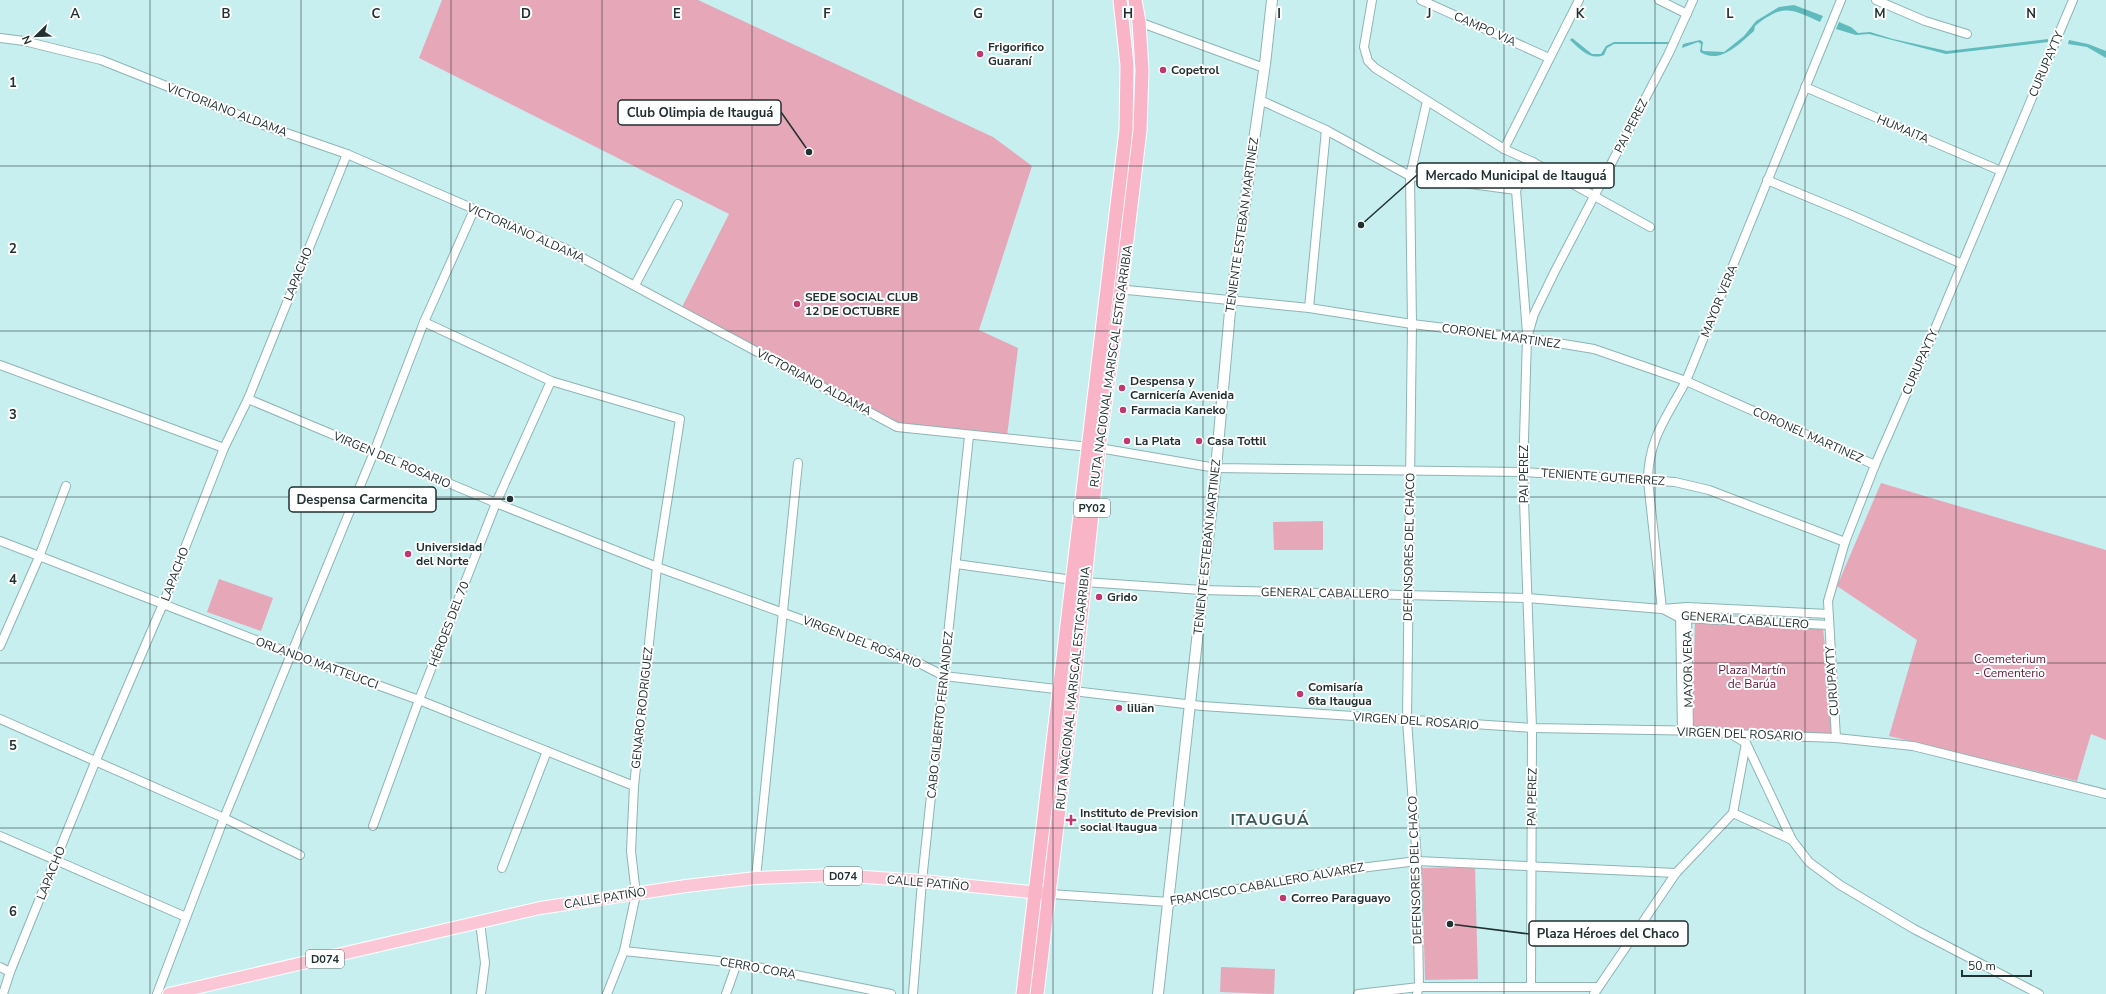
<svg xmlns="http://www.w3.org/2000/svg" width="2106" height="994" font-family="'Nunito Sans',sans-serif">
<rect width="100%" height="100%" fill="#c7efef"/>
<!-- green -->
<g fill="#e6a7b9">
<polygon points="442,0 698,0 993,137 1032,166 979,330 1018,348 1007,436 894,424 681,309 729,214 419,58"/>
<polygon points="1881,483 2106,550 2106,740 2091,734 2077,781 1889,736 1917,640 1837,586"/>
<polygon points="1323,521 1323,550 1274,550 1273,522"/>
<polygon points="219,579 273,598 261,631 207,612"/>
<polygon points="1695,621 1823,628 1835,736 1692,728"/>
<polygon points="1475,867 1478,979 1425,980 1422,868"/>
<polygon points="1221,967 1275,969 1274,994 1220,992"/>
</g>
<!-- water -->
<g fill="#61bbbd">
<path d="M1794 5 1823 16 1820 22C1790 8 1783 4 1755 26L1754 31C1739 44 1720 65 1700 52L1701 44 1698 42 1682 48 1683 44 1700 40 1703 42 1702 49 1703 51 1724 52 1744 36 1756 21 1779 7Z"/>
<polygon points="1839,22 1851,27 1858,33 1870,32 1893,39 1947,51 2048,39 2048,42 1946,54 1869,34 1856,35 1836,29"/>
<path d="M1572 38 1592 54H1601L1606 46 1614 42H1669L1668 44H1614L1607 48 1604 55C1590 61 1580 49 1570 40Z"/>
<polygon points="2069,40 2088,44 2106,51 2106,58 2087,47 2068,44"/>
</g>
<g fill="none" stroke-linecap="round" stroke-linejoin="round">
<defs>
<g id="minor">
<polyline points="1372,0 1364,47 1368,61 1375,68 1504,149 1533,162 1650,227"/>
<polyline points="1421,0 1549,58"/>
<polyline points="1659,0 1687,14"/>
<polyline points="1876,0 1925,21 1967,34"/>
<polyline points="1139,22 1264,68"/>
<polyline points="0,38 24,41 101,60 269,127 347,154 564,248 897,427 1099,448 1216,468 1523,472 1675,482 1709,490 1845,542"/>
<polyline points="1805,87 2001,171"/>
<polyline points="1260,100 1326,130 1410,176 1516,190"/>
<polyline points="1504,149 1579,0"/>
<polyline points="1767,180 1849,214 1962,264"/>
<polyline points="635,285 678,204"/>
<polyline points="1107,288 1309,308 1412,324 1527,338 1594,349 1686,381 1875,465"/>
<polyline points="1309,308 1326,130"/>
<polyline points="424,322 551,381 680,419 657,567 634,786 631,851 636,894 624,951 607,994"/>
<polyline points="1527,333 1516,190 1533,162"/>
<polyline points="0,365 224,448"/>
<polyline points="248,399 496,503 657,567 913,660 944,676 1202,706 1532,728 1710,731 1731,734 1836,738 1913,746 2106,794"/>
<polyline points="0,541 292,654 419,700 634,786"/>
<polyline points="956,564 1073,580"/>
<polyline points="1084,582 1202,590 1527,598 1662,609 1687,607 1828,614"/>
<path d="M1662 609 1648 481C1648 439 1667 417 1686 381L1841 0"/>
<polyline points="1663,609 1680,618 1829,625"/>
<polyline points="1680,612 1682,732"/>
<polyline points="1687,615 1689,732"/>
<polyline points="0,646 39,557 66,486"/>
<polyline points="0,719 224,818 300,855"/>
<polyline points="1731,734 1746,743 1792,840 1809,862 1840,885 1914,929 2039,994"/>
<polyline points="1836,738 1828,601 1845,542 1875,465 1934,331 2073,0"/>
<polyline points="1746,743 1733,813 1792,840"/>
<polyline points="373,826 419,700 496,503 551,381"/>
<polyline points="0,836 186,917"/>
<polyline points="502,868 547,751"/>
<polyline points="756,878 798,463"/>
<polyline points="1050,894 1169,902 1328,872 1417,861 1676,873"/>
<polyline points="480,922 485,963 481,994"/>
<polyline points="624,951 737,963 891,994"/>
<polyline points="0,967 10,972"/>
<polyline points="1531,986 1532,728 1523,472 1527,338 1534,314 1555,271 1668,55 1693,0"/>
<polyline points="3,994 10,972 96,760 163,604 224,448 248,399 347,154"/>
<polyline points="157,994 224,818 374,452 424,322 474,210"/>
<polyline points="726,994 737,963"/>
<polyline points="913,994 922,881 969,436"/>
<polyline points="1358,994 1419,987 1598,987"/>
<polyline points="1417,994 1419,987 1417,861 1407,720 1412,324 1410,176 1427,101"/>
<polyline points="1594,994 1676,873 1733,813"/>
</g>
<polyline id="tertiary" points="1158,994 1216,468 1231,300 1265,64 1272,0"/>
<polyline id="primary" points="169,994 540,908 686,886 756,878 836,875 922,881 1050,894"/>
<g id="trunk">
<polyline points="1023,994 1126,130 1127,65 1120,0"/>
<polyline points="1037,994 1073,692 1099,448 1121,289 1140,130 1142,70 1139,22 1135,0"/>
</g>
</defs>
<!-- minor casing -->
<use href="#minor" stroke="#8eb4b4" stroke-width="10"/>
<!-- tertiary casing -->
<use href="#tertiary" stroke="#8eb4b4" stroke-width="12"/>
<!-- primary casing -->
<use href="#primary" stroke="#fff" stroke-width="14"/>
<!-- trunk casing -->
<use href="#trunk" stroke="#fff" stroke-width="15"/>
<!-- minor -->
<use href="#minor" stroke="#fff" stroke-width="8"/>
<!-- tertiary -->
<use href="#tertiary" stroke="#fff" stroke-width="10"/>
<!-- primary -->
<use href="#primary" stroke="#fbc7d6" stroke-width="12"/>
<!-- trunk -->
<use href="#trunk" stroke="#fab4c8" stroke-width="13"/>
</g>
<!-- grid -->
<path fill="none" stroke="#213030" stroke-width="1" stroke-opacity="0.55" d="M150 0V994M301 0V994M451 0V994M602 0V994M752 0V994M903 0V994M1053 0V994M1203 0V994M1354 0V994M1504 0V994M1655 0V994M1805 0V994M1956 0V994M0 166H2106M0 331H2106M0 497H2106M0 663H2106M0 828H2106"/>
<!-- markers -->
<g fill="#c1376f" stroke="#fff" stroke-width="1.5">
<circle cx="980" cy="54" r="4"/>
<circle cx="1163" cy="70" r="4"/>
<circle cx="797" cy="304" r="4"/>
<circle cx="1122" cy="388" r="4"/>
<circle cx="1123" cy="410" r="4"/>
<circle cx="1127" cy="441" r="4"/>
<circle cx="1199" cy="441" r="4"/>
<circle cx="408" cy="554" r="4"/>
<circle cx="1099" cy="597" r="4"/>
<circle cx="1300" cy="694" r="4"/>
<circle cx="1119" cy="708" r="4"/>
<path d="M1069 814h4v4h4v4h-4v4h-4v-4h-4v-4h4z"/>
<circle cx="1283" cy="898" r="4"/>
</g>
<g text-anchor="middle" stroke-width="4" stroke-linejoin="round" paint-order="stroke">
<!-- shield labels -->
<g fill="#fff" stroke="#646e6e" stroke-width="1">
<rect x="1074" y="499" width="36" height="18" rx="3"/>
<rect x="824" y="867" width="38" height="18" rx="3"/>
<rect x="306" y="950" width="38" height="18" rx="3"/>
</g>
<g font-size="11" font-weight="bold" fill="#213030">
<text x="1092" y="512">PY02</text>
<text x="843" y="880">D074</text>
<text x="325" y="963">D074</text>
</g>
<!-- street labels -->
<g font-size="12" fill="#213030" stroke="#fff">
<text transform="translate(1485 29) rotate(24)" y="4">CAMPO VIA</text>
<text transform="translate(2046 64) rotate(-67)" y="4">CURUPAYTY</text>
<text transform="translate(227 110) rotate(21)" y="4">VICTORIANO ALDAMA</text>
<text transform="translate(1631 126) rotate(-63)" y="4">PAI PEREZ</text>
<text transform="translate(1903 129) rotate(23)" y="4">HUMAITA</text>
<text transform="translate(1242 225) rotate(-82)" y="4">TENIENTE ESTEBAN MARTINEZ</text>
<text transform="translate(526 233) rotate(24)" y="4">VICTORIANO ALDAMA</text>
<text transform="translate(298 274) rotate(-68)" y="4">LAPACHO</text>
<text transform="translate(1719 301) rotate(-68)" y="4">MAYOR VERA</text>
<text transform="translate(1501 336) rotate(8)" y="4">CORONEL MARTINEZ</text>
<text transform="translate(1920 362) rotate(-66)" y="4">CURUPAYTY</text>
<text transform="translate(1111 366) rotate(-82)" y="4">RUTA NACIONAL MARISCAL ESTIGARRIBIA</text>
<text transform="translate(814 382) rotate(28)" y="4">VICTORIANO ALDAMA</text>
<text transform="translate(1808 435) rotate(24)" y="4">CORONEL MARTINEZ</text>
<text transform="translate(392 460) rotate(23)" y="4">VIRGEN DEL ROSARIO</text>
<text transform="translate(1524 474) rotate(-90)" y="4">PAI PEREZ</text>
<text transform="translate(1603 477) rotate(4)" y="4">TENIENTE GUTIERREZ</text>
<text transform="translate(1207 547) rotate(-84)" y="4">TENIENTE ESTEBAN MARTINEZ</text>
<text transform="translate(1409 547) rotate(-89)" y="4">DEFENSORES DEL CHACO</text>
<text transform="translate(175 574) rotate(-69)" y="4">LAPACHO</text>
<text transform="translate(1325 593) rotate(1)" y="4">GENERAL CABALLERO</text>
<text transform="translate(1745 620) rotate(4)" y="4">GENERAL CABALLERO</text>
<text transform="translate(449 624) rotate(-69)" y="4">HÉROES DEL 70</text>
<text transform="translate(862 642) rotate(21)" y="4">VIRGEN DEL ROSARIO</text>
<text transform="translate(317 663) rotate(20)" y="4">ORLANDO MATTEUCCI</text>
<text transform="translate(1688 669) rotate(-91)" y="4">MAYOR VERA</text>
<text transform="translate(1832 681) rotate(-94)" y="4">CURUPAYTY</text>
<text transform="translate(1073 688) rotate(-84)" y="4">RUTA NACIONAL MARISCAL ESTIGARRIBIA</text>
<text transform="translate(642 708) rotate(-84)" y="4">GENARO RODRIGUEZ</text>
<text transform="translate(940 715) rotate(-84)" y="4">CABO GILBERTO FERNANDEZ</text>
<text transform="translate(1416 721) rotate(4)" y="4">VIRGEN DEL ROSARIO</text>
<text transform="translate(1740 734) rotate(2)" y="4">VIRGEN DEL ROSARIO</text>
<text transform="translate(1532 797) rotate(-89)" y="4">PAI PEREZ</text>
<text transform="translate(1415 870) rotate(-92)" y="4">DEFENSORES DEL CHACO</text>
<text transform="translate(51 873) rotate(-68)" y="4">LAPACHO</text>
<text transform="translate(928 883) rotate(5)" y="4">CALLE PATIÑO</text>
<text transform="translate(1267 884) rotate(-10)" y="4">FRANCISCO CABALLERO ALVAREZ</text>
<text transform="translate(605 898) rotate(-9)" y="4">CALLE PATIÑO</text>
<text transform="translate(758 968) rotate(10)" y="4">CERRO CORA</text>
</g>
<!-- poi labels -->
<g font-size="12" font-weight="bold" fill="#213030" stroke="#fff" text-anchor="start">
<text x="988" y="51">Frigorifico<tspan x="988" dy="14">Guaraní</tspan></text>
<text x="1171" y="74">Copetrol</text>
<text x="805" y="301">SEDE SOCIAL CLUB<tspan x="805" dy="14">12 DE OCTUBRE</tspan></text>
<text x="1130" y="385">Despensa y<tspan x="1130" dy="14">Carnicería Avenida</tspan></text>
<text x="1131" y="414">Farmacia Kaneko</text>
<text x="1135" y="445">La Plata</text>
<text x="1207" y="445">Casa Tottil</text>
<text x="416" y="551">Universidad<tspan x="416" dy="14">del Norte</tspan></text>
<text x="1107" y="601">Grido</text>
<text x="1308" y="691">Comisaría<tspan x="1308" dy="14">6ta Itaugua</tspan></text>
<text x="1127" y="712">lilian</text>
<text x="1080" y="817">Instituto de Prevision<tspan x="1080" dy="14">social Itaugua</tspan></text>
<text x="1291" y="902">Correo Paraguayo</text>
</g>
<!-- park labels -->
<g font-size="12" fill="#641335" stroke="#fff">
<text x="2010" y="663">Coemeterium<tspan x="2010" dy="14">- Cementerio</tspan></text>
<text x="1752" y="674">Plaza Martín<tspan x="1752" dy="14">de Barúa</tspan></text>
</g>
<!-- district labels -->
<g font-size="16" font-weight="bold" letter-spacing="1" fill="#365959" stroke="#fff">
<text x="1270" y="825">ITAUGUÁ</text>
</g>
</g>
<g font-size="13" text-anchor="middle" font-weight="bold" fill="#213030" stroke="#fff" stroke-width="4" stroke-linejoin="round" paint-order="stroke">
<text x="75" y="18">A</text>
<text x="226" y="18">B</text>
<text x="376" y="18">C</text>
<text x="526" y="18">D</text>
<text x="677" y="18">E</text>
<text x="827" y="18">F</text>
<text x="978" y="18">G</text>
<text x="1128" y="18">H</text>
<text x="1279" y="18">I</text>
<text x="1429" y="18">J</text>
<text x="1580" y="18">K</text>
<text x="1730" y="18">L</text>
<text x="1880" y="18">M</text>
<text x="2031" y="18">N</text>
<text x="13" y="87">1</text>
<text x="13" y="253">2</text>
<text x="13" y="419">3</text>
<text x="13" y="584">4</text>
<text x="13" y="750">5</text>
<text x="13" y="916">6</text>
</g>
<!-- callouts -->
<path fill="none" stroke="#213030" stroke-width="1.5" d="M809 152L781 112M1361 225L1417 175M510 499L436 499M1450 924L1529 934"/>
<g fill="#213030" stroke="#fff" stroke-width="1.5">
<circle cx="809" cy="152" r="4"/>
<circle cx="1361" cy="225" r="4"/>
<circle cx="510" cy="499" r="4"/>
<circle cx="1450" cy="924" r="4"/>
</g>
<g fill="#fff" stroke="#213030" stroke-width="1.5">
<rect x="618" y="100" width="163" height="25" rx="4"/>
<rect x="1417" y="163" width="197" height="25" rx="4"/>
<rect x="289" y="487" width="147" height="25" rx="4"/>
<rect x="1529" y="921" width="159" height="25" rx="4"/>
</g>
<g font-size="13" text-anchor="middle" font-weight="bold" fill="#213030">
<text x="700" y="117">Club Olimpia de Itauguá</text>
<text x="1516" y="180">Mercado Municipal de Itauguá</text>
<text x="362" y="504">Despensa Carmencita</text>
<text x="1608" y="938">Plaza Héroes del Chaco</text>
</g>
<!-- north arrow -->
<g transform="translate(36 36) rotate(247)" stroke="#ffffff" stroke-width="3" paint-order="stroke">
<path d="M0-3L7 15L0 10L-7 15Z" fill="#213030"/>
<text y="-6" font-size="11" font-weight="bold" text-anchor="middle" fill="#213030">N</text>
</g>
<!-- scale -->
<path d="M1962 970v6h69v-6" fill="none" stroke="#213030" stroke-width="2"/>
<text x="1968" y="970" font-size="12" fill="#213030" stroke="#ffffff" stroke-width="3" paint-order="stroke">50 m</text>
</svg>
